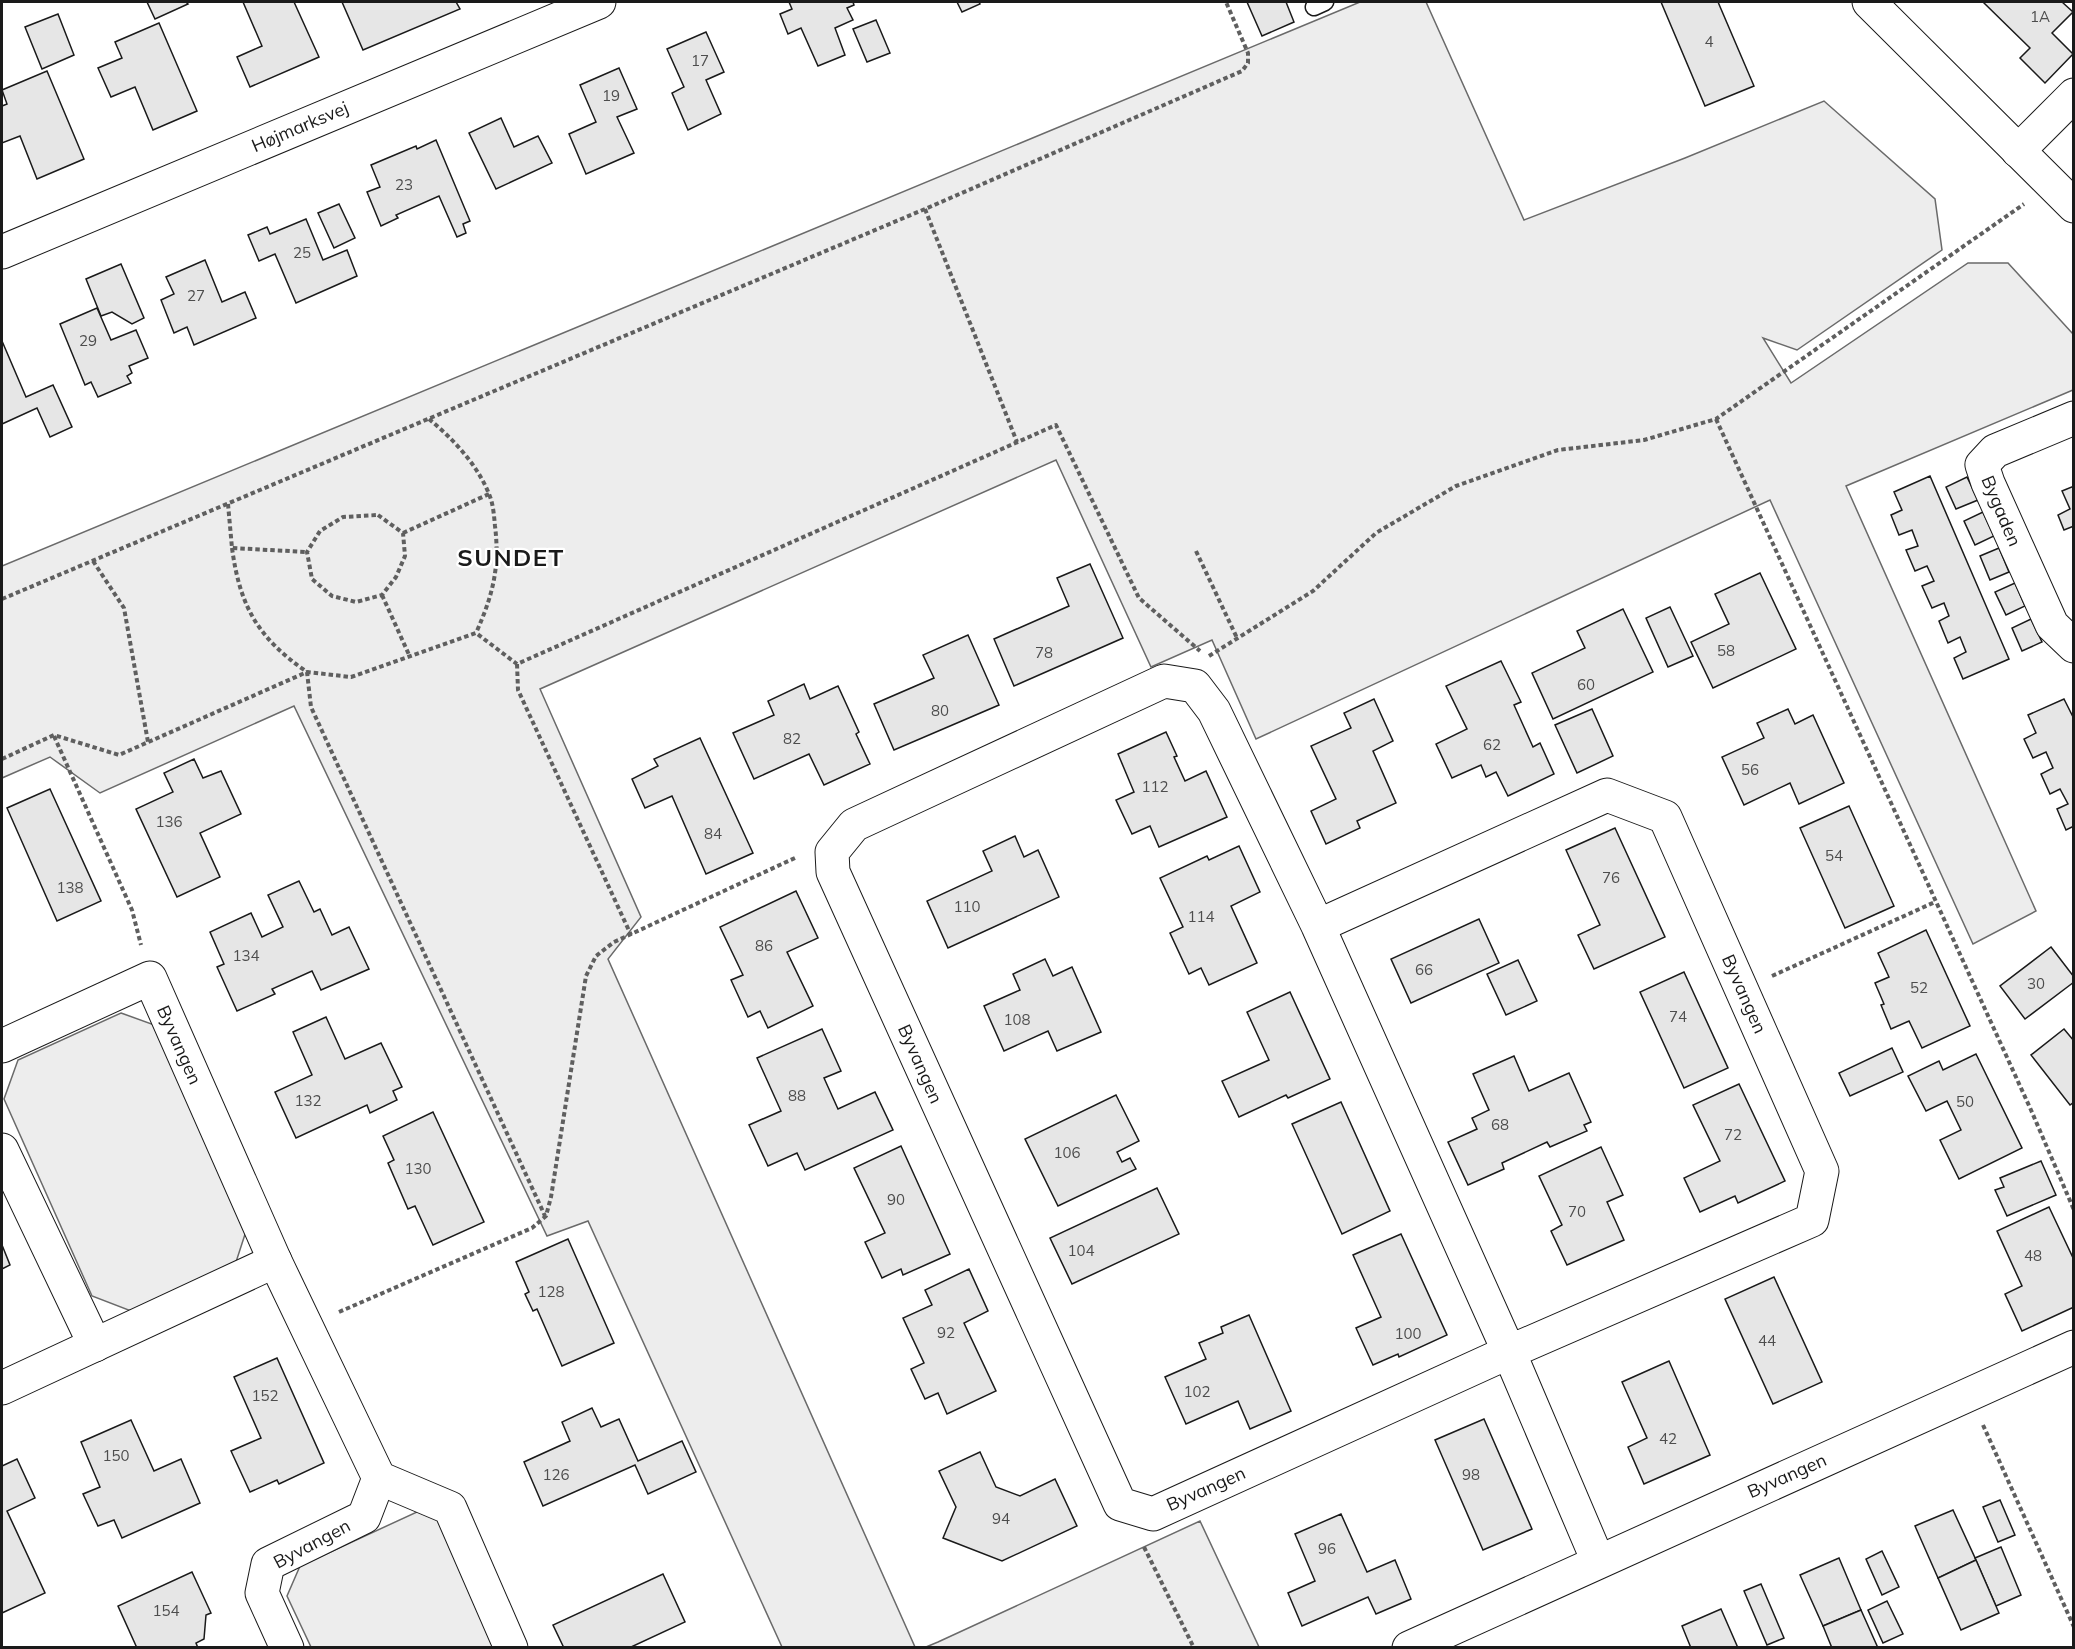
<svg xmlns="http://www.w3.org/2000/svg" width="2075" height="1649" font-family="Mulish,sans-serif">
<rect width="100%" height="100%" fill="#fff"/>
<!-- built -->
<g fill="#ededed" stroke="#6a6a6a" stroke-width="1.5">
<polygon points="1360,2 1426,2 1524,220 1685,158 1824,101 1935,199 1942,250 1797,350 1763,338 1791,383 1968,263 2008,263 2073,334 2073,390 1846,486 2036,911 1973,944 1770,500 1256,739 1212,640 1151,667 1056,460 540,689 641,917 608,959 915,1647 782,1647 588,1221 547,1236 294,706 100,793 50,757 2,778 2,566"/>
<polygon points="121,1013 160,1027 249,1222 236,1262 131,1311 92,1296 4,1099 18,1060"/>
<polygon points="419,1511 443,1520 500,1647 311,1647 287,1596 300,1566"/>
<polygon points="1200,1521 1259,1647 926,1647 938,1642"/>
</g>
<!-- building -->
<g fill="#e6e6e6" stroke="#1a1a1a" stroke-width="1.5">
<polygon points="147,2 186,2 188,4 155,19"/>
<polygon points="243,2 294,2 319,57 250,87 237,57 262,46"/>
<polygon points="342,2 456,2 460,9 363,50"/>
<polygon points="789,2 853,2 854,5 847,8 853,20 835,28 845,55 818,66 801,28 788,34 780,14 792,9"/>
<polygon points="957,2 979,2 980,4 962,12"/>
<polygon points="1247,2 1286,2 1294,22 1262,36"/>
<polygon points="1661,2 1718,2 1754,86 1705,106"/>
<polygon points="1983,2 2062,2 2073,12 2052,33 2073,54 2045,83 2020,58 2030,48"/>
<polygon points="58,14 74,55 42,69 25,27"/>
<polygon points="876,20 890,53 867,62 853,29"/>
<polygon points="159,23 197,111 153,130 135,87 111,97 98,68 122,58 115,42"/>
<polygon points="706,32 724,72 706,80 721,114 688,130 672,93 684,87 667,49"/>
<polygon points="619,68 637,109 617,117 634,153 586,174 569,134 596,122 580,85"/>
<polygon points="47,71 84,159 37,179 20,136 2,143 2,106 7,104 2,90"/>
<polygon points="501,118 514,147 538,136 552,163 496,189 469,133"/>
<polygon points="436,140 470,221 463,224 466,233 457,237 439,196 396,215 398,218 381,226 367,192 380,187 371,165 416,146 417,149"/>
<polygon points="339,204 355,238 334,248 318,213"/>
<polygon points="306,219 323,260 347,250 357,276 296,303 275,254 259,261 248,235 267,227 270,234"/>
<polygon points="205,260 222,302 245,292 256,318 194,345 187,327 174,333 161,300 174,294 166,277"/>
<polygon points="121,264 144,318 132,324 112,312 101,316 86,279"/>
<polygon points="97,308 111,340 136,330 148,358 129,366 132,373 127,376 131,383 98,397 91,382 85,385 60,324"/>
<polygon points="2,341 26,397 53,385 72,427 50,437 37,408 2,424"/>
<polygon points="1930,476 2009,659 1963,679 1954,658 1966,652 1960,637 1948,643 1939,621 1949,616 1944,603 1932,608 1922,586 1934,581 1927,566 1915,571 1906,550 1918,546 1912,530 1899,535 1891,515 1902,510 1894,492"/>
<polygon points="1967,477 1978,500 1956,509 1946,487"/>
<polygon points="2074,486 2074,526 2064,530 2058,515 2070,509 2062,491"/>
<polygon points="1983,512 1994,536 1975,545 1964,521"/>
<polygon points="1999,548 2009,572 1990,580 1980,556"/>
<polygon points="1090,564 1123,638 1014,686 994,639 1069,606 1057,578"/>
<polygon points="1760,573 1796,649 1713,688 1691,642 1729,624 1715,594"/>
<polygon points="2015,583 2025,606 2006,615 1995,592"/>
<polygon points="1670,607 1693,656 1668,667 1646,618"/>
<polygon points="1623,609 1653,672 1553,719 1532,673 1585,648 1577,631"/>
<polygon points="2031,619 2042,642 2022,651 2012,628"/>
<polygon points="968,635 999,705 894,750 874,704 934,678 923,655"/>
<polygon points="1501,661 1521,702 1514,705 1533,747 1540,743 1554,774 1508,796 1496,772 1486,777 1481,765 1452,778 1436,744 1467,729 1446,686"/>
<polygon points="804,684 810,699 838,686 859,732 856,734 870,764 824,785 809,754 754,779 733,733 774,715 768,701"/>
<polygon points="1374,699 1393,741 1373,751 1396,803 1357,821 1360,828 1326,844 1311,811 1336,799 1311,746 1351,728 1344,713"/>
<polygon points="2064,699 2074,719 2074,826 2066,830 2057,809 2068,804 2060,789 2050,794 2041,774 2053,768 2046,752 2033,758 2024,739 2036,733 2028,715"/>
<polygon points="1592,709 1613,756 1577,773 1555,725"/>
<polygon points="1788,709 1795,724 1813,715 1844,783 1799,804 1790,783 1744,805 1722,757 1764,738 1757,723"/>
<polygon points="1166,732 1177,756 1174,757 1185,781 1206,771 1227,817 1159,847 1150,826 1132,834 1116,800 1134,792 1118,754"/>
<polygon points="700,738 753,853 706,874 672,796 645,808 632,779 658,766 654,759"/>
<polygon points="194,759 203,778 221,771 241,814 200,833 220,877 177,897 136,809 173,792 164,773"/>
<polygon points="50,789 101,901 57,921 7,808"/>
<polygon points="1849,806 1894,906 1845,928 1800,828"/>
<polygon points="1615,828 1665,937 1594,969 1578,935 1600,925 1566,850"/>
<polygon points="1015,836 1024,857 1038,850 1059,897 948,948 927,901 992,871 983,851"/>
<polygon points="1239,846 1260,892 1231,906 1257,963 1209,985 1201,968 1189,974 1170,933 1183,927 1160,878 1207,856 1209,860"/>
<polygon points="299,881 314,912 320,909 332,935 349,927 369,969 321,990 312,971 272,989 275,994 237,1011 217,967 224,964 210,932 251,913 262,937 283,927 268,895"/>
<polygon points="796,891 818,938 787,952 813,1006 768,1028 760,1011 748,1017 731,980 743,975 720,927"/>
<polygon points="1479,919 1499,963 1411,1003 1391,959"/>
<polygon points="1926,930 1970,1026 1922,1048 1909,1021 1891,1029 1881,1005 1884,1004 1875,983 1889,977 1878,953"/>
<polygon points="2051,947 2074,977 2074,982 2025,1019 2000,986"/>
<polygon points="1045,959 1053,976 1072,967 1101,1032 1057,1051 1048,1031 1004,1051 984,1006 1020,990 1013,974"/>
<polygon points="1518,960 1537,1001 1506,1015 1487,974"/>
<polygon points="1684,972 1728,1068 1684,1088 1640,992"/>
<polygon points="1290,992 1330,1079 1288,1098 1286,1095 1239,1117 1222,1081 1269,1060 1247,1012"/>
<polygon points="326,1017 345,1059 381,1043 402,1087 393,1091 397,1100 370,1113 367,1105 296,1138 275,1092 312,1075 293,1032"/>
<polygon points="822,1029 841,1071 824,1078 838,1109 875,1092 893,1130 805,1170 797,1153 768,1166 749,1125 781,1111 757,1058"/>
<polygon points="2064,1029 2074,1041 2074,1102 2070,1105 2031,1055"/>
<polygon points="1892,1048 1903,1072 1850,1096 1839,1073"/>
<polygon points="1976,1054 2022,1148 1959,1179 1940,1140 1961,1130 1947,1101 1926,1111 1908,1076 1939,1061 1943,1070"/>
<polygon points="1514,1056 1529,1091 1569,1073 1591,1122 1584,1125 1587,1131 1550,1147 1547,1142 1502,1163 1504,1169 1468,1185 1448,1142 1477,1129 1472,1118 1489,1110 1473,1074"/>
<polygon points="1739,1084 1785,1181 1738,1203 1735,1196 1700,1212 1684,1178 1720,1161 1693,1105"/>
<polygon points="1116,1095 1139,1141 1117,1152 1122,1162 1130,1158 1136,1169 1058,1206 1025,1139"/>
<polygon points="1341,1102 1390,1211 1342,1234 1292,1124"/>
<polygon points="433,1112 484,1222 433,1245 415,1206 408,1209 388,1163 394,1160 383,1136"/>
<polygon points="901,1146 950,1254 903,1275 901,1269 882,1278 865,1242 885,1233 854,1168"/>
<polygon points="1601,1147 1623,1195 1607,1202 1624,1240 1567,1265 1551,1231 1562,1225 1539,1176"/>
<polygon points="2041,1161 2056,1195 2007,1216 1995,1190 2004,1187 2000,1178"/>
<polygon points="1157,1188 1179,1234 1072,1284 1050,1238"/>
<polygon points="2049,1207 2074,1260 2074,1307 2022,1331 2005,1294 2022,1286 1997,1231"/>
<polygon points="1401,1234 1447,1335 1399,1357 1398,1354 1373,1365 1356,1328 1381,1317 1353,1255"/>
<polygon points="568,1239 614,1343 562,1366 537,1309 533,1311 525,1294 529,1292 516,1262"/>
<polygon points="2,1245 10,1265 2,1269"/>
<polygon points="969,1269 988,1311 964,1323 996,1391 947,1414 938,1393 925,1399 911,1369 924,1363 903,1318 932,1305 925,1290"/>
<polygon points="1774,1277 1822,1382 1773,1404 1725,1299"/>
<polygon points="1249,1315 1291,1411 1250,1429 1238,1401 1186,1424 1165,1377 1206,1359 1199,1343 1223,1333 1221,1327"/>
<polygon points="277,1358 324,1463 279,1484 277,1480 250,1492 231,1451 261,1438 234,1377"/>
<polygon points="1669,1361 1710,1455 1644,1484 1628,1447 1647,1438 1622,1382"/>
<polygon points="592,1408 601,1427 619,1419 638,1461 682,1441 696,1472 648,1494 635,1465 543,1506 524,1462 570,1441 562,1422"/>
<polygon points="1484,1419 1532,1529 1483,1550 1435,1440"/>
<polygon points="131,1420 154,1471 181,1459 200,1503 122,1538 114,1520 98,1526 83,1494 100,1487 81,1442"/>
<polygon points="980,1452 996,1487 1020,1496 1055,1479 1077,1526 1002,1561 943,1538 956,1507 939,1471"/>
<polygon points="17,1459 35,1498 7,1511 45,1593 2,1613 2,1466"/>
<polygon points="2000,1500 2015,1535 1998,1542 1983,1507"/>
<polygon points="1953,1510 1976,1560 1938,1578 1915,1526"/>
<polygon points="1341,1514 1367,1572 1395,1560 1411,1599 1376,1614 1368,1597 1302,1626 1288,1593 1315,1581 1295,1534"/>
<polygon points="2001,1547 2021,1595 1996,1606 1975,1558"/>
<polygon points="1882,1551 1899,1587 1882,1595 1866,1559"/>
<polygon points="1839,1558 1861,1610 1823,1626 1800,1575"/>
<polygon points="1976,1560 1999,1613 1961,1630 1938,1578"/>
<polygon points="192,1572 211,1613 206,1615 204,1639 196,1643 198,1648 137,1648 118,1606"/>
<polygon points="663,1574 685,1622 629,1648 564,1648 553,1625"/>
<polygon points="1761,1584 1784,1638 1767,1645 1744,1591"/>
<polygon points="1887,1601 1903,1634 1883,1643 1868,1610"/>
<polygon points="1721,1609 1738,1648 1691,1648 1682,1626"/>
<polygon points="1861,1610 1878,1648 1832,1648 1823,1626"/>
</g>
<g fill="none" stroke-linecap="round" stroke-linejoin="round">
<defs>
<polyline id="service" points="1314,7 1325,2"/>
<g id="minor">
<polyline points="2018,151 2074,95"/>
<polyline points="2,252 599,2"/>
<polyline points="2074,418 1995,451 1982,465 1988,483 2052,625 2074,646"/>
<polyline points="1318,926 1607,795 1665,817 1822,1171 1812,1220 1509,1352 1153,1514 1120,1504 833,872 832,852 854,825 1164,681 1195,686 1214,711 1318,926 1509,1352 1598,1561"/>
<polyline points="2,1046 150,978 275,1261 379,1478 450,1508 511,1648"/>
<polyline points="2,1150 95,1345"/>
<polyline points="2,1388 275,1261"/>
<polyline points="287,1648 262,1593 268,1564 364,1517 379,1478"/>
<polyline points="1409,1648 2074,1347"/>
</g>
<polyline id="tertiary" points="1869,2 2074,206"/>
</defs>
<!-- service casing -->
<use href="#service" stroke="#1a1a1a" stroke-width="19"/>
<!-- minor casing -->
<use href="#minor" stroke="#1a1a1a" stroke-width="35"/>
<!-- tertiary casing -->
<use href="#tertiary" stroke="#1a1a1a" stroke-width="35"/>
<!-- path -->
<g stroke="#5f5f5f" stroke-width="4" stroke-dasharray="4.5 3" stroke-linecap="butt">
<polyline points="925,209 1017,442"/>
<path d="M429 419C453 439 477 464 489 494 493 503 494 515 495 526 500 567 493 595 476 633"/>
<polyline points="1716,419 2031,1110 2074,1210"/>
<polyline points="228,504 232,548 307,552"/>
<polygon points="378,515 403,533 405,556 396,577 382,595 356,602 332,596 312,579 307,552 320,531 343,517"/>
<polyline points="403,533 489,494"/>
<path d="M232 548C240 607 258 638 307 672L311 707 545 1216"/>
<polyline points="1196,551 1237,638"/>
<polyline points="93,561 124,608 148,742"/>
<polyline points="382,595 410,657"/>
<polyline points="2,599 925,209 1242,71 1248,63 1248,53 1226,2"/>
<polyline points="1209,656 1313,591 1376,533 1456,486 1558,450 1644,440 1716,419 2024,204"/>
<polyline points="517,664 518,690 631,935"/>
<polyline points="54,736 132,910 141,945"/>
<polyline points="2,759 54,735 119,755 307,672 351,677 476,633 517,664 1056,425 1139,598 1200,651"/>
<polyline points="1772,976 1935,902"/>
<polyline points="339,1312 532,1228 546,1216 551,1197 586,976 596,956 614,942 797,857"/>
<polyline points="1983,1425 2074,1627"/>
<polyline points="1144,1547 1194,1648"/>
</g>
<!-- service -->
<use href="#service" stroke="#fff" stroke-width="16"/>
<!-- minor -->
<use href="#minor" stroke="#fff" stroke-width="33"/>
<!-- tertiary -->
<use href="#tertiary" stroke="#fff" stroke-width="33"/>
</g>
<g text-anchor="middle" stroke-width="4.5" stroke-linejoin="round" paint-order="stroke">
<!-- number labels -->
<g font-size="15" fill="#4d4d4d">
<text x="2040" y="22">1A</text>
<text x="1709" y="47">4</text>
<text x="700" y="66">17</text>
<text x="611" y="101">19</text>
<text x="404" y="190">23</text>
<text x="302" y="258">25</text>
<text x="196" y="301">27</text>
<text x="88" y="346">29</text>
<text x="1726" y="656">58</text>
<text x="1044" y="658">78</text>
<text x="1586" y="690">60</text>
<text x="940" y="716">80</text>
<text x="792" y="744">82</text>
<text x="1492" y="750">62</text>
<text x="1750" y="775">56</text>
<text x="1155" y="792">112</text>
<text x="169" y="827">136</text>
<text x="713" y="839">84</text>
<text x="1834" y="861">54</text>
<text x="1611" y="883">76</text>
<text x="70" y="893">138</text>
<text x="967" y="912">110</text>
<text x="1201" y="922">114</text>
<text x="764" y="951">86</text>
<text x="246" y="961">134</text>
<text x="1424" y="975">66</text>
<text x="2036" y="989">30</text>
<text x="1919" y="993">52</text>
<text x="1678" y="1022">74</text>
<text x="1017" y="1025">108</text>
<text x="797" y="1101">88</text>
<text x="308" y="1106">132</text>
<text x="1965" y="1107">50</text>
<text x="1500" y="1130">68</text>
<text x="1733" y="1140">72</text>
<text x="1067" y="1158">106</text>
<text x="418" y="1174">130</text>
<text x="896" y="1205">90</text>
<text x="1577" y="1217">70</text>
<text x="1081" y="1256">104</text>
<text x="2033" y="1261">48</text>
<text x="551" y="1297">128</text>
<text x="946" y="1338">92</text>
<text x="1408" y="1339">100</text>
<text x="1767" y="1346">44</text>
<text x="1197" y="1397">102</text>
<text x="265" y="1401">152</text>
<text x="1668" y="1444">42</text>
<text x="116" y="1461">150</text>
<text x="556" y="1480">126</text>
<text x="1471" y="1480">98</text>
<text x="1001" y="1524">94</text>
<text x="1327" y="1554">96</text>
<text x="166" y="1616">154</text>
</g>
<!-- street labels -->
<g font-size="18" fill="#1a1a1a" stroke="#fff">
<text transform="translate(300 127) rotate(-23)" y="6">Højmarksvej</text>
<text transform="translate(2001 511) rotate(67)" y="6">Bygaden</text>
<text transform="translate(1744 994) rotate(66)" y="6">Byvangen</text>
<text transform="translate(179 1045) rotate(66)" y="6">Byvangen</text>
<text transform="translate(920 1064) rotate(66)" y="6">Byvangen</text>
<text transform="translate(1787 1476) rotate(-24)" y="6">Byvangen</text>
<text transform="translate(1206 1489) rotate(-24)" y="6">Byvangen</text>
<text transform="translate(312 1544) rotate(-28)" y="6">Byvangen</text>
</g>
<!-- district labels -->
<g font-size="24" font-weight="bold" letter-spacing="1.5" fill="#1a1a1a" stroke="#fff">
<text x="511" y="566">SUNDET</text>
</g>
</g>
<!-- border -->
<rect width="2075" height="1649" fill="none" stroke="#1a1a1a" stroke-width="6"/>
</svg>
